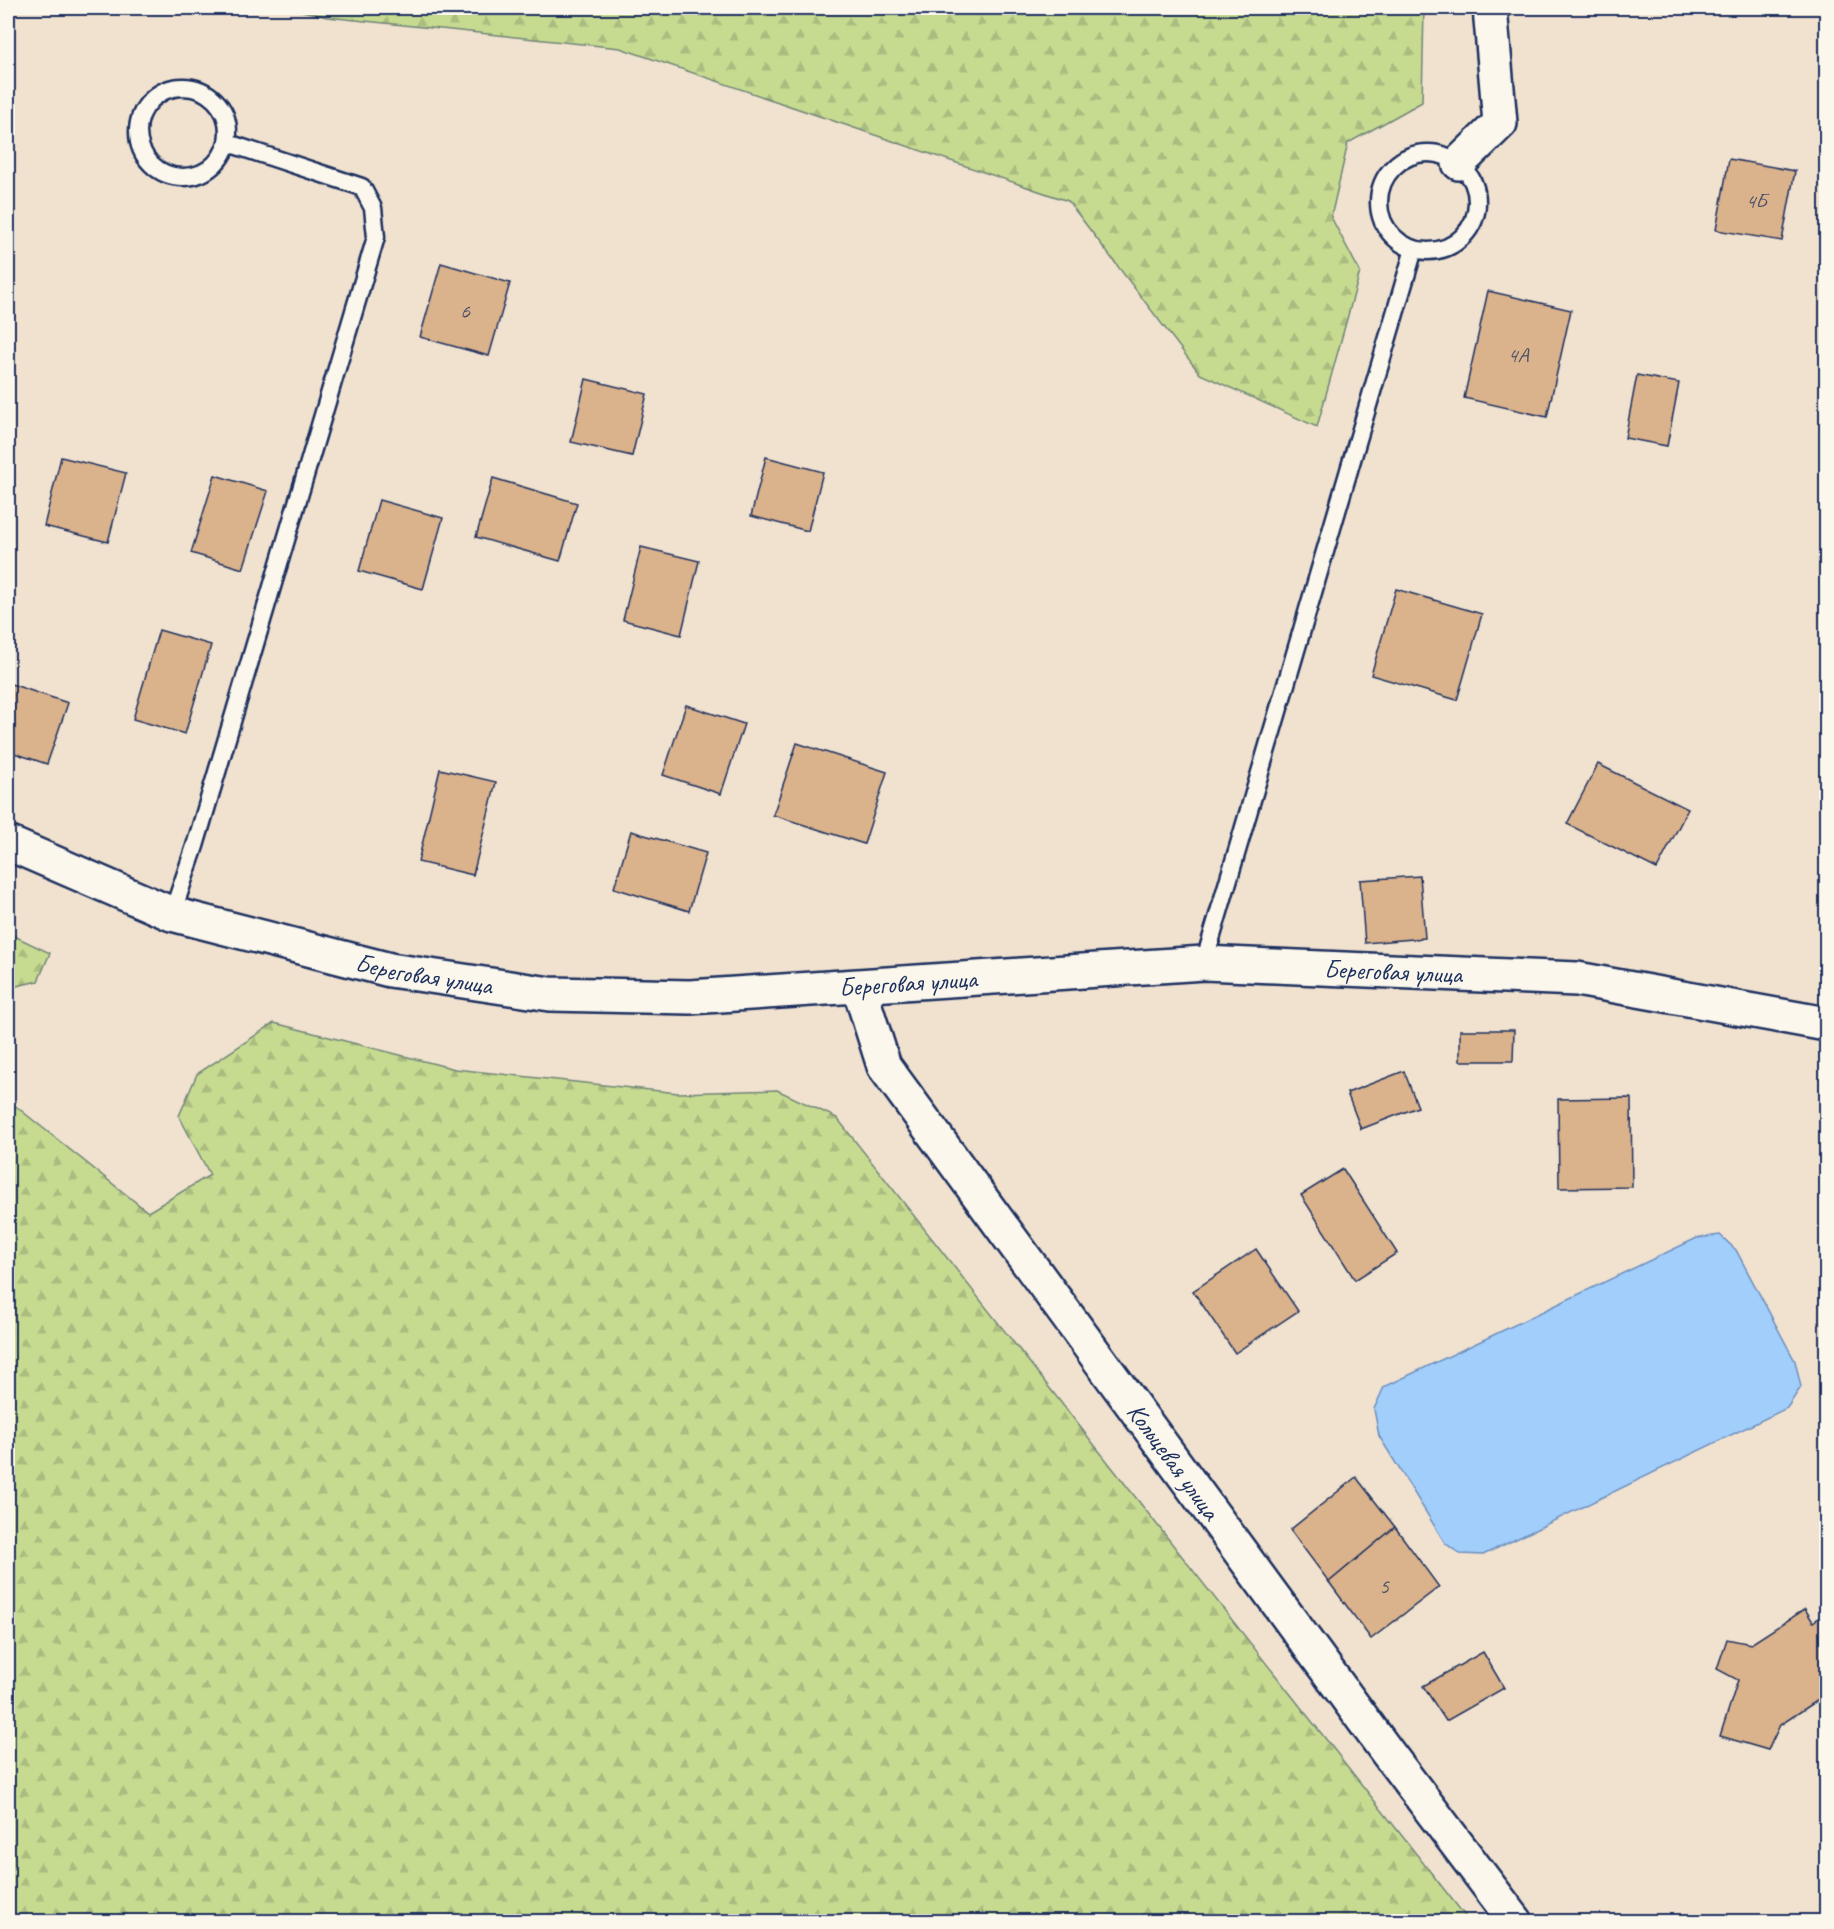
<svg xmlns="http://www.w3.org/2000/svg" width="1834" height="1929" font-family="Caveat,sans-serif">
<defs>
<pattern id="forest-firs" width="22" height="20" patternUnits="userSpaceOnUse" patternTransform="scale(1.5)"><rect width="22" height="20" fill="#c6db90"/><path d="M5 1l3.5 6h-7zM16 11l3.5 6h-7z" fill="#aabc7f"/></pattern>
</defs>
<rect width="100%" height="100%" fill="#f1e2cf"/>
<filter id="ink" filterUnits="userSpaceOnUse"><feTurbulence type="fractalNoise" baseFrequency=".0167" numOctaves="2"/><feDisplacementMap in="SourceGraphic" scale="12" xChannelSelector="R" yChannelSelector="G"/><feConvolveMatrix kernelMatrix="1 2 1 2 8 2 1 2 1" color-interpolation-filters="sRGB"/></filter>
<g filter="url(#ink)">
<!-- forest -->
<g fill="url(#forest-firs)" stroke="#708577" stroke-width="1.5">
<polygon points="290,8 1424,8 1422,102 1348,143 1331,217 1360,272 1317,427 1200,374 1068,201 620,48 327,17"/>
<polygon points="8,933 50,953 38,981 8,988"/>
<polygon points="274,1023 455,1069 678,1093 777,1090 837,1118 1469,1921 8,1921 8,1100 148,1212 210,1175 179,1116 197,1074"/>
</g>
<!-- water -->
<polygon fill="#a2cefc" stroke="#6c8ebd" stroke-width="1.5" points="1720,1235 1736,1250 1795,1361 1801,1387 1787,1408 1483,1555 1460,1554 1445,1543 1379,1436 1374,1409 1384,1387 1697,1238"/>
<!-- building -->
<g fill="#dab28b" stroke="#1b2f5e" stroke-width="1.5">
<polygon points="1729,159 1795,171 1782,241 1716,230"/>
<polygon points="441,263 510,283 489,356 420,337"/>
<polygon points="1488,291 1571,310 1547,417 1464,398"/>
<polygon points="1637,375 1679,383 1667,446 1625,438"/>
<polygon points="586,379 647,394 632,456 571,442"/>
<polygon points="61,457 126,473 108,542 44,526"/>
<polygon points="766,457 823,472 808,531 751,516"/>
<polygon points="215,475 268,491 243,569 191,553"/>
<polygon points="493,478 577,503 560,561 476,537"/>
<polygon points="379,500 443,518 423,589 359,571"/>
<polygon points="641,547 699,561 681,635 623,620"/>
<polygon points="1396,589 1482,614 1457,700 1371,675"/>
<polygon points="159,630 211,645 185,734 133,719"/>
<polygon points="8,683 68,703 47,764 8,751"/>
<polygon points="686,705 744,724 721,794 663,775"/>
<polygon points="797,743 887,772 864,844 773,815"/>
<polygon points="1598,764 1688,809 1657,869 1567,824"/>
<polygon points="440,769 496,782 473,875 418,862"/>
<polygon points="631,831 706,853 689,911 614,888"/>
<polygon points="1420,876 1425,938 1365,943 1360,880"/>
<polygon points="1460,1030 1514,1030 1513,1061 1460,1061"/>
<polygon points="1404,1071 1418,1107 1361,1129 1347,1093"/>
<polygon points="1631,1098 1632,1187 1559,1188 1558,1099"/>
<polygon points="1343,1169 1397,1253 1355,1280 1301,1195"/>
<polygon points="1256,1249 1298,1311 1235,1353 1193,1291"/>
<polygon points="1356,1477 1395,1527 1329,1582 1290,1530"/>
<polygon points="1395,1527 1439,1587 1371,1639 1329,1582"/>
<polygon points="1805,1609 1813,1622 1826,1613 1826,1695 1780,1725 1768,1750 1720,1736 1738,1680 1717,1669 1727,1639 1751,1644"/>
<polygon points="1483,1652 1504,1688 1446,1721 1423,1686"/>
</g>
<g fill="none" stroke-linecap="round" stroke-linejoin="round">
<defs>
<g id="service">
<circle cx="183" cy="132" r="45"/>
<circle cx="1428" cy="202" r="49"/>
<polyline points="172,914 195,846 376,237 373,208 362,187 228,143"/>
<polyline points="1204,963 1414,249"/>
</g>
<g id="minor">
<polyline points="1459,163 1500,123 1490,8"/>
<path id="s1" d="M8 843 172 914 390 970 550 994 690 997 1204 963 1577 979 1826 1024"/>
<path id="s2" d="M859 987 884 1066 1387 1752 1516 1922"/>
</g>
</defs>
<!-- service casing -->
<use href="#service" stroke="#1b2f5e" stroke-width="21"/>
<!-- minor casing -->
<use href="#minor" stroke="#1b2f5e" stroke-width="38"/>
<!-- service -->
<use href="#service" stroke="#fbf7ec" stroke-width="16"/>
<!-- minor -->
<use href="#minor" stroke="#fbf7ec" stroke-width="33"/>
</g>
</g>
<g text-anchor="middle" stroke-width="6" stroke-linejoin="round" paint-order="stroke">
<!-- number labels -->
<g font-size="22" fill="#4b5069">
<text x="1756" y="208">4Б</text>
<text x="465" y="318">6</text>
<text x="1518" y="362">4А</text>
<text x="1384" y="1593">5</text>
</g>
<!-- street labels -->
<g font-size="26" fill="#1b2f5e" stroke="#fbf7ec">
<text dy="9" stroke="none"><textPath href="#s1" startOffset="1410">Береговая улица</textPath></text>
<text dy="9" stroke="none"><textPath href="#s1" startOffset="438">Береговая улица</textPath></text>
<text dy="9" stroke="none"><textPath href="#s1" startOffset="924">Береговая улица</textPath></text>
<text dy="9" stroke="none"><textPath href="#s2" startOffset="573">Кольцевая улица</textPath></text>
</g>
</g>
<!-- margin -->
<rect width="1834" height="1929" fill="none" stroke="#fbf7ec" stroke-width="30"/>
<rect x="15" y="15" width="1804" height="1899" fill="none" stroke="#1b2f5e" stroke-width="2" filter="url(#ink)"/>
</svg>
